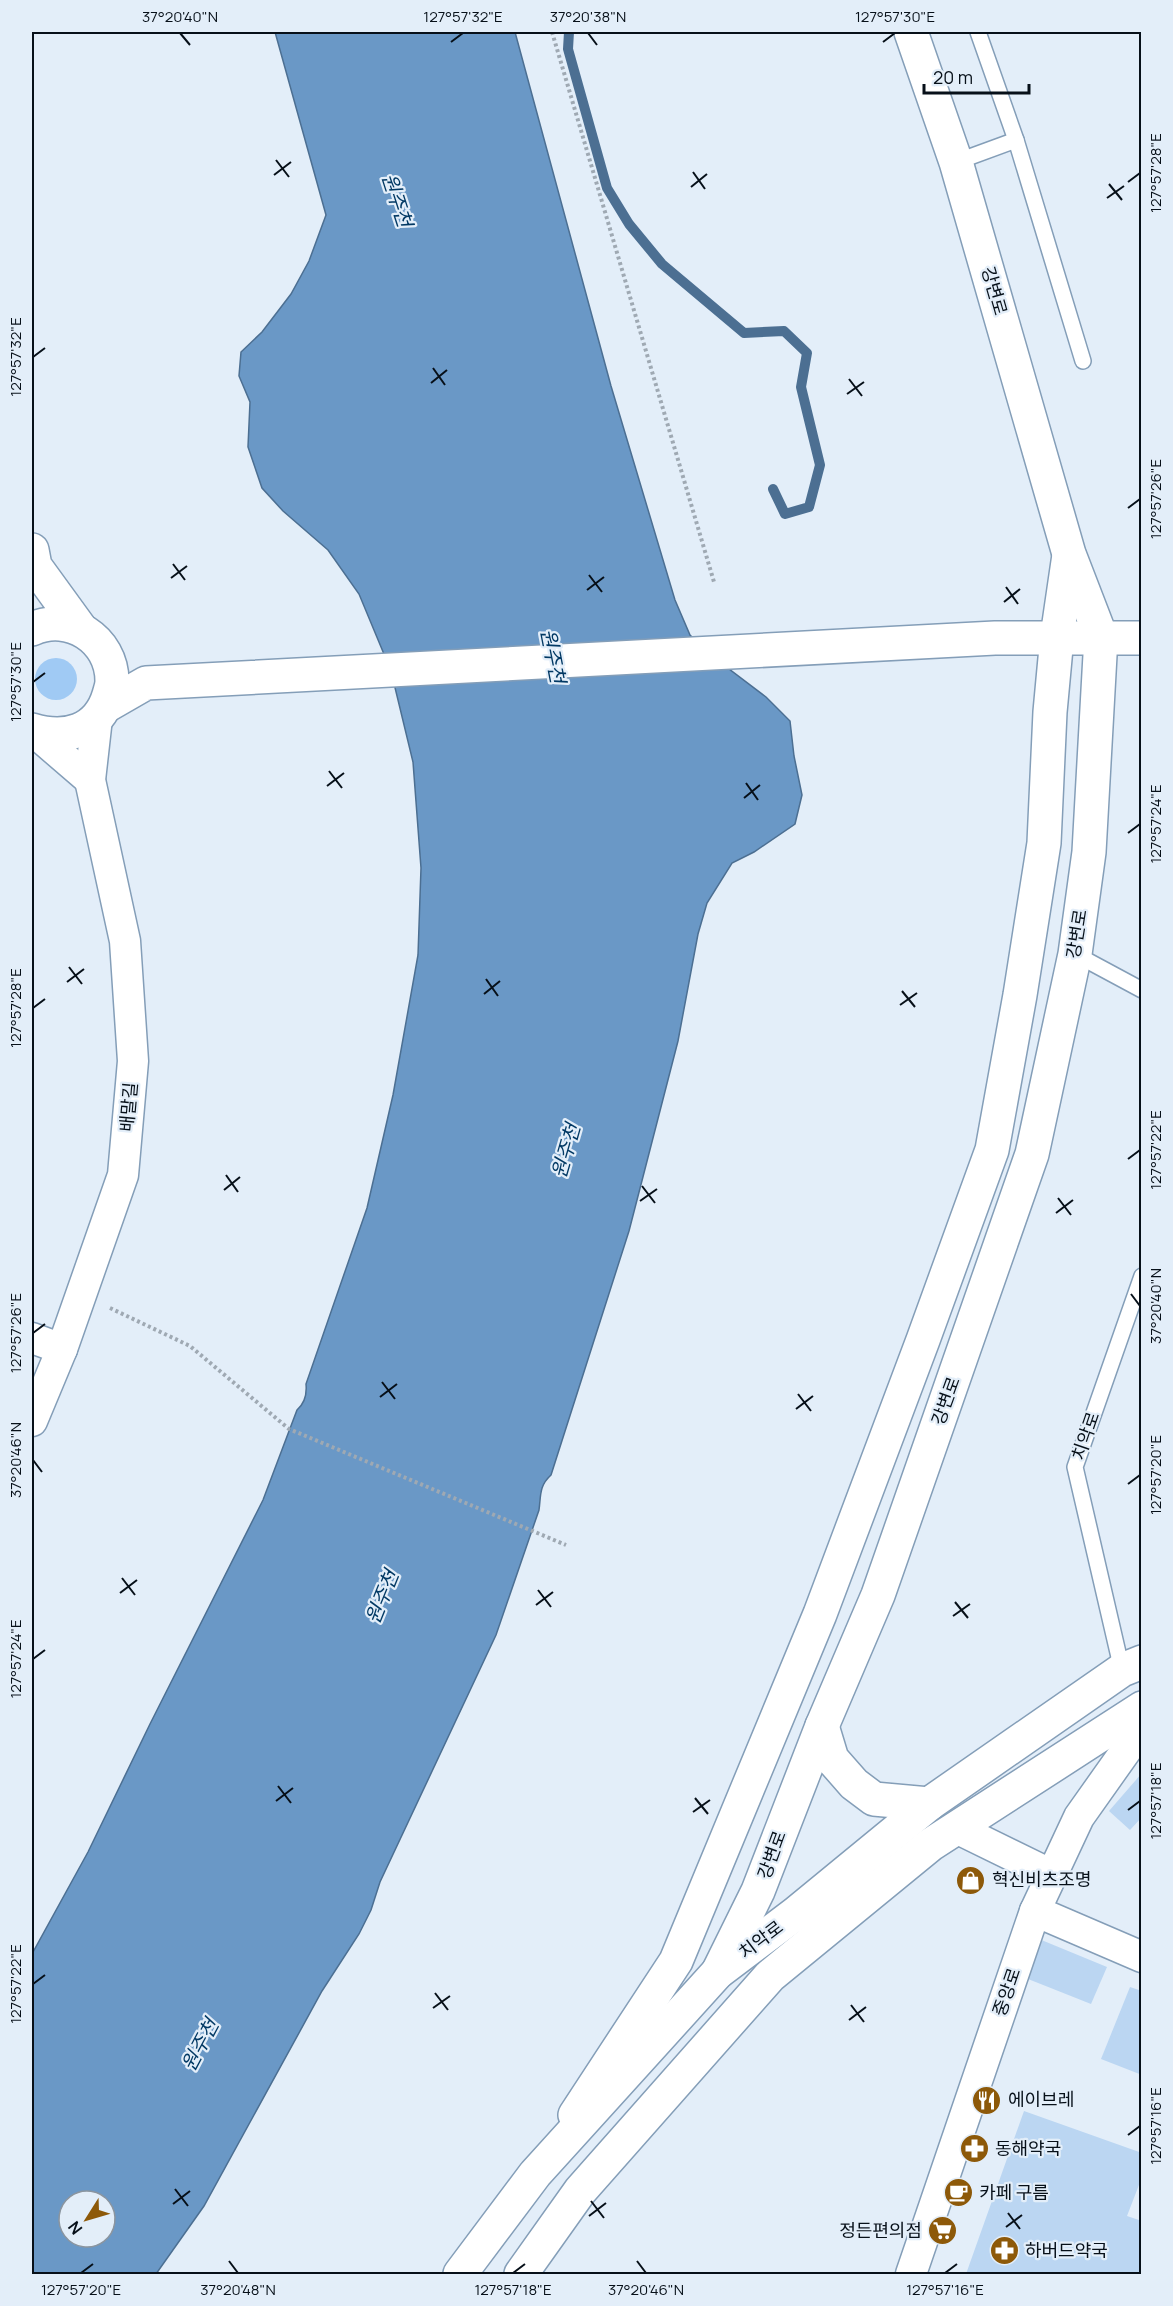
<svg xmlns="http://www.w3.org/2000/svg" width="1173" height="2306" font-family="Manrope,'Noto Sans KR',sans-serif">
<rect width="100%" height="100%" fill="#e3eef9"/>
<!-- green -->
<circle fill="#a0caf4" cx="56" cy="679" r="21"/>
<!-- water -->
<path fill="#6a98c6" stroke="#4c6f92" stroke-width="1.5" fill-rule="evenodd" d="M275 32H515L611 386 675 600 690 635 708 653 766 697 790 721 794 756 802 795 795 824 754 852 732 863 707 903 698 934 678 1041 629 1231 551 1475C539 1486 541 1495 539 1510L496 1635 380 1882 371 1910 359 1934 322 1991 204 2206 156 2274H32V1954L88 1852 150 1724 263 1500 297 1410C305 1403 307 1394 306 1384L367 1208 393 1095 418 955 421 868 413 762 391 671 359 594 328 550 283 511 262 488 248 447 250 402 239 376 241 352 262 332 291 294 309 261 326 215ZM69 2201H105V2237H69Z"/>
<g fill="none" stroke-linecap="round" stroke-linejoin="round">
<!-- stream -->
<polyline stroke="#4c6f92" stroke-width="10" points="569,32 568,49 607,188 629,224 662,264 744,333 784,331 807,353 801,387 820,465 809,507 785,514 773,489"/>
</g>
<!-- building -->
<g fill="#bbd6f2">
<polygon points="1142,1773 1142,1817 1130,1830 1109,1811"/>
<polygon points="1039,1939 1107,1967 1091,2004 1023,1977"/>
<polygon points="1130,1987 1142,1991 1142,2075 1101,2059"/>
<polygon points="1024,2111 1142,2153 1142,2177 1127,2216 1142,2221 1142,2274 966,2274"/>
</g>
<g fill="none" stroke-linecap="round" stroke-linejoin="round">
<defs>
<g id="service">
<polyline points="978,32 1016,140 1083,361"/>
<polyline points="956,162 1016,140"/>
<polyline points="1075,954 1142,990"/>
<polyline points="1122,1670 1075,1467 1142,1276"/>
</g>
<g id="minor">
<polyline points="32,730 90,780"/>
<polyline points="32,1338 62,1349"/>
<polyline points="32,1421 62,1349 123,1175 133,1061 125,941 90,780 97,718"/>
<polyline points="956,1828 1052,1875"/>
<polyline points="1035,1911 1142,1957"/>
<polyline points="911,2274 1035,1911 1079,1817 1142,1728"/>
</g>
<g id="tertiary">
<polyline points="32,550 35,566 80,628"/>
<path d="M32 629C69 612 112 639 112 681 112 686 110 691 109 695 98 732 65 740 32 730"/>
<polyline points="106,706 146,683 995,638 1142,638"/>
<polyline points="822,1726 832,1759 854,1784 874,1799 929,1804"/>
<polyline points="718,1972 758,1891 822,1726 878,1595 1032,1154 1075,954 1089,852 1101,637 1069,554 956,162 911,32"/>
<polyline points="575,2115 676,1961 820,1614 923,1340 992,1150 1020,995 1044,843 1050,712 1057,637 1069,555"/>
</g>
<g id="secondary">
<polyline points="460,2274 535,2174 718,1972 795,1914 929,1804 1122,1670 1142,1662"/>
<polyline points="521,2274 580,2191 770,1976 930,1845 1142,1708"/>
</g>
</defs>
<!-- service casing -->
<use href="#service" stroke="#849eb8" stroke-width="18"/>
<!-- minor casing -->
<use href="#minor" stroke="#849eb8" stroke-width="33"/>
<!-- tertiary casing -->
<use href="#tertiary" stroke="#849eb8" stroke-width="36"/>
<!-- secondary casing -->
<use href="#secondary" stroke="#849eb8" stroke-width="36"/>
<!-- path -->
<g stroke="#9fa9b3" stroke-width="4" stroke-dasharray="3 3" stroke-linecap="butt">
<polyline points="552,32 714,582"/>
<polyline points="110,1308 190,1346 289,1429 566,1545"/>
</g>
<!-- service -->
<use href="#service" stroke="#fff" stroke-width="15"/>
<!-- minor -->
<use href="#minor" stroke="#fff" stroke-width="30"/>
<!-- tertiary -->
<use href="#tertiary" stroke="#fff" stroke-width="33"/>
<!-- secondary -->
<use href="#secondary" stroke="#fff" stroke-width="33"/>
</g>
<!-- ticks -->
<path fill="none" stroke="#071019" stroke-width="2" d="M180 33 190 45M588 33 597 45M451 42 463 33M883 42 895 33M276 160 289 177M693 172 705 189M274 175 291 162M1128 182 1140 173M1109 184 1122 200M691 187 707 174M1107 198 1124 186M33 357 45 348M433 368 445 385M849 379 862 396M431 383 447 370M847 394 864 382M1128 508 1140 499M173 564 185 580M589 575 602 592M171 578 187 566M1006 587 1018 604M587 590 604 577M1004 602 1020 589M33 682 45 673M329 771 342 788M746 783 758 800M327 786 344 773M744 798 760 785M1128 833 1140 824M69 967 82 984M486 979 498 996M67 982 84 969M902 991 915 1007M484 994 500 981M900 1005 917 993M33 1008 45 999M1128 1159 1140 1150M226 1175 238 1192M642 1186 655 1203M224 1190 240 1177M1058 1198 1071 1215M640 1201 657 1189M1056 1213 1073 1200M1131 1294 1140 1306M33 1333 45 1324M382 1382 395 1399M798 1394 811 1411M380 1397 397 1384M796 1409 813 1396M33 1460 42 1472M1128 1484 1140 1475M122 1578 135 1595M538 1590 551 1607M120 1593 137 1580M955 1602 968 1618M536 1605 553 1592M953 1616 970 1604M33 1659 45 1650M278 1786 291 1803M695 1798 708 1814M276 1801 293 1788M1128 1810 1140 1801M693 1812 710 1800M33 1984 45 1975M435 1993 448 2010M851 2005 864 2022M433 2008 450 1996M849 2020 866 2007M1128 2135 1140 2126M175 2189 188 2206M591 2201 604 2218M173 2204 190 2191M1008 2213 1020 2229M589 2216 606 2203M1006 2227 1022 2215M229 2261 238 2273M637 2261 646 2273M81 2273 93 2264M513 2273 525 2264M945 2273 957 2264"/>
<!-- icons -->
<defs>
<symbol id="shop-disc" viewBox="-11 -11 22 22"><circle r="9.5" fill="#8d5909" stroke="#e3eef9"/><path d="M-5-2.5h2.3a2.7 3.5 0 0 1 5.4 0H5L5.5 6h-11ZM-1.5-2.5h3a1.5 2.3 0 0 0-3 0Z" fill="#fff"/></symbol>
<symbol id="restaurant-disc" viewBox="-11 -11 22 22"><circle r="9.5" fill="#8d5909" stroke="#e3eef9"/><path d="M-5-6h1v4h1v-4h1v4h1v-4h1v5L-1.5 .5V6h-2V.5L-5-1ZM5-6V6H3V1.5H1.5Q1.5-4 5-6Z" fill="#fff"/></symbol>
<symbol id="pharmacy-disc" viewBox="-11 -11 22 22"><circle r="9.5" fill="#8d5909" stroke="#e3eef9"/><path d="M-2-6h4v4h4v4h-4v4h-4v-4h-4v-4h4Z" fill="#fff"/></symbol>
<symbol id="cafe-disc" viewBox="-11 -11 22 22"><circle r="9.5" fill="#8d5909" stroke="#e3eef9"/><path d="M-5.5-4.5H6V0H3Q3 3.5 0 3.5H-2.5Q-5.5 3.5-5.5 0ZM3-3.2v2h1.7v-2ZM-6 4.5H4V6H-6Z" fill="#fff"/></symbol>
<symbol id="supermarket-disc" viewBox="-11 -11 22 22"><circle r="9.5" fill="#8d5909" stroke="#e3eef9"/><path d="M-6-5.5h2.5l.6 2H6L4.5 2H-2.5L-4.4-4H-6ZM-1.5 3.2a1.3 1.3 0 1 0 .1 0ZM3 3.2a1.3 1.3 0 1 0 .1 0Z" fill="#fff"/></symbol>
</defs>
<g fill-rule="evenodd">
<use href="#shop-disc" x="954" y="1864" width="33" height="33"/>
<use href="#restaurant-disc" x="970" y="2084" width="33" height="33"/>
<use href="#pharmacy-disc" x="958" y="2132" width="33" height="33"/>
<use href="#cafe-disc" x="942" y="2176" width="33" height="33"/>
<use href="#supermarket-disc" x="926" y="2214" width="33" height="33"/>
<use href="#pharmacy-disc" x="988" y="2234" width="33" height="33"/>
</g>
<g text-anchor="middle" stroke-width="4.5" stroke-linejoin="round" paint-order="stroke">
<!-- street labels -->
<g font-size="18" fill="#071019" stroke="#e3eef9">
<text transform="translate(994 291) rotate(74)" y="6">강변로</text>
<text transform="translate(1077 934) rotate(-81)" y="6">강변로</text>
<text transform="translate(129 1107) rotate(-85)" y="6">배말길</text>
<text transform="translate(946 1401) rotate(-70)" y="6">강변로</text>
<text transform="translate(1086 1436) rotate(-71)" y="6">치악로</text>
<text transform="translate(772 1855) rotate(-70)" y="6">강변로</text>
<text transform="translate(761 1940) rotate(-37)" y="6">치악로</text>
<text transform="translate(1007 1992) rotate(-71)" y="6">중앙로</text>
</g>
<!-- poi labels -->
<g font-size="18" fill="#071019" stroke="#e3eef9" text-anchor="start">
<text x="992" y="1886">혁신비츠조명</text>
<text x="1008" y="2106">에이브레</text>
<text x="995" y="2155">동해약국</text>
<text x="979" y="2199">카페 구름</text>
<text x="922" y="2237" text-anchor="end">정든편의점</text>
<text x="1025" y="2257">하버드약국</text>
</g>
<!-- water labels -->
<g font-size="20" font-style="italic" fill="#023964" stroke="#e3eef9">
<text transform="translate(397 200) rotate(72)" y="7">원주천</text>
<text transform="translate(553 656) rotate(79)" y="7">원주천</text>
<text transform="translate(566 1151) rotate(-74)" y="7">원주천</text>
<text transform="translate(382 1597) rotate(-68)" y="7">원주천</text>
<text transform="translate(200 2045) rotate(-62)" y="7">원주천</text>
</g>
</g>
<!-- border -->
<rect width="1173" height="2306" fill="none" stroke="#e3eef9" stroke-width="66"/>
<!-- north arrow -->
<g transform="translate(87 2219) rotate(233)"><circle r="28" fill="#e3eef9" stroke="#8b959f" stroke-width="1.5"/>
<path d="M0-4.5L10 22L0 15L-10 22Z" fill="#8d5909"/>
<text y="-9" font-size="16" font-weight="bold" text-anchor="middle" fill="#071019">N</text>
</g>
<!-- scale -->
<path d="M924 84v9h105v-9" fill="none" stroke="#071019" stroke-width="3"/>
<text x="933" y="84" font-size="18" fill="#071019" stroke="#e3eef9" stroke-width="4.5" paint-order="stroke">20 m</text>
<rect x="33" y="33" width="1107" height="2240" fill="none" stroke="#071019" stroke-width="2"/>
<g font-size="15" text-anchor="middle" fill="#071019">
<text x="180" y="22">37°20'40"N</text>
<text x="463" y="22">127°57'32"E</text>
<text x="588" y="22">37°20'38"N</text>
<text x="895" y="22">127°57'30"E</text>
<text transform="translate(1156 173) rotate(-90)" y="5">127°57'28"E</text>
<text transform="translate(16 357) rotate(-90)" y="5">127°57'32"E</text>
<text transform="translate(1156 499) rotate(-90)" y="5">127°57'26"E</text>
<text transform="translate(16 682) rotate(-90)" y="5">127°57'30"E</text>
<text transform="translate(1156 824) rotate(-90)" y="5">127°57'24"E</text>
<text transform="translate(16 1008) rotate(-90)" y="5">127°57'28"E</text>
<text transform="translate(1156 1150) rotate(-90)" y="5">127°57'22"E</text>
<text transform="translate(1156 1306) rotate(-90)" y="5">37°20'40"N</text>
<text transform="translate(16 1333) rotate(-90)" y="5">127°57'26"E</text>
<text transform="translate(16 1460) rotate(-90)" y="5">37°20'46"N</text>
<text transform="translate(1156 1475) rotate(-90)" y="5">127°57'20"E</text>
<text transform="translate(16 1659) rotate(-90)" y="5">127°57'24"E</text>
<text transform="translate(1156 1801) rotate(-90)" y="5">127°57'18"E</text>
<text transform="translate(16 1984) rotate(-90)" y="5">127°57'22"E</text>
<text transform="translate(1156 2126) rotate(-90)" y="5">127°57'16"E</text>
<text x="81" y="2295">127°57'20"E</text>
<text x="238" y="2295">37°20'48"N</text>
<text x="513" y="2295">127°57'18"E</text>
<text x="646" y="2295">37°20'46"N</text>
<text x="945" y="2295">127°57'16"E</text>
</g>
</svg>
